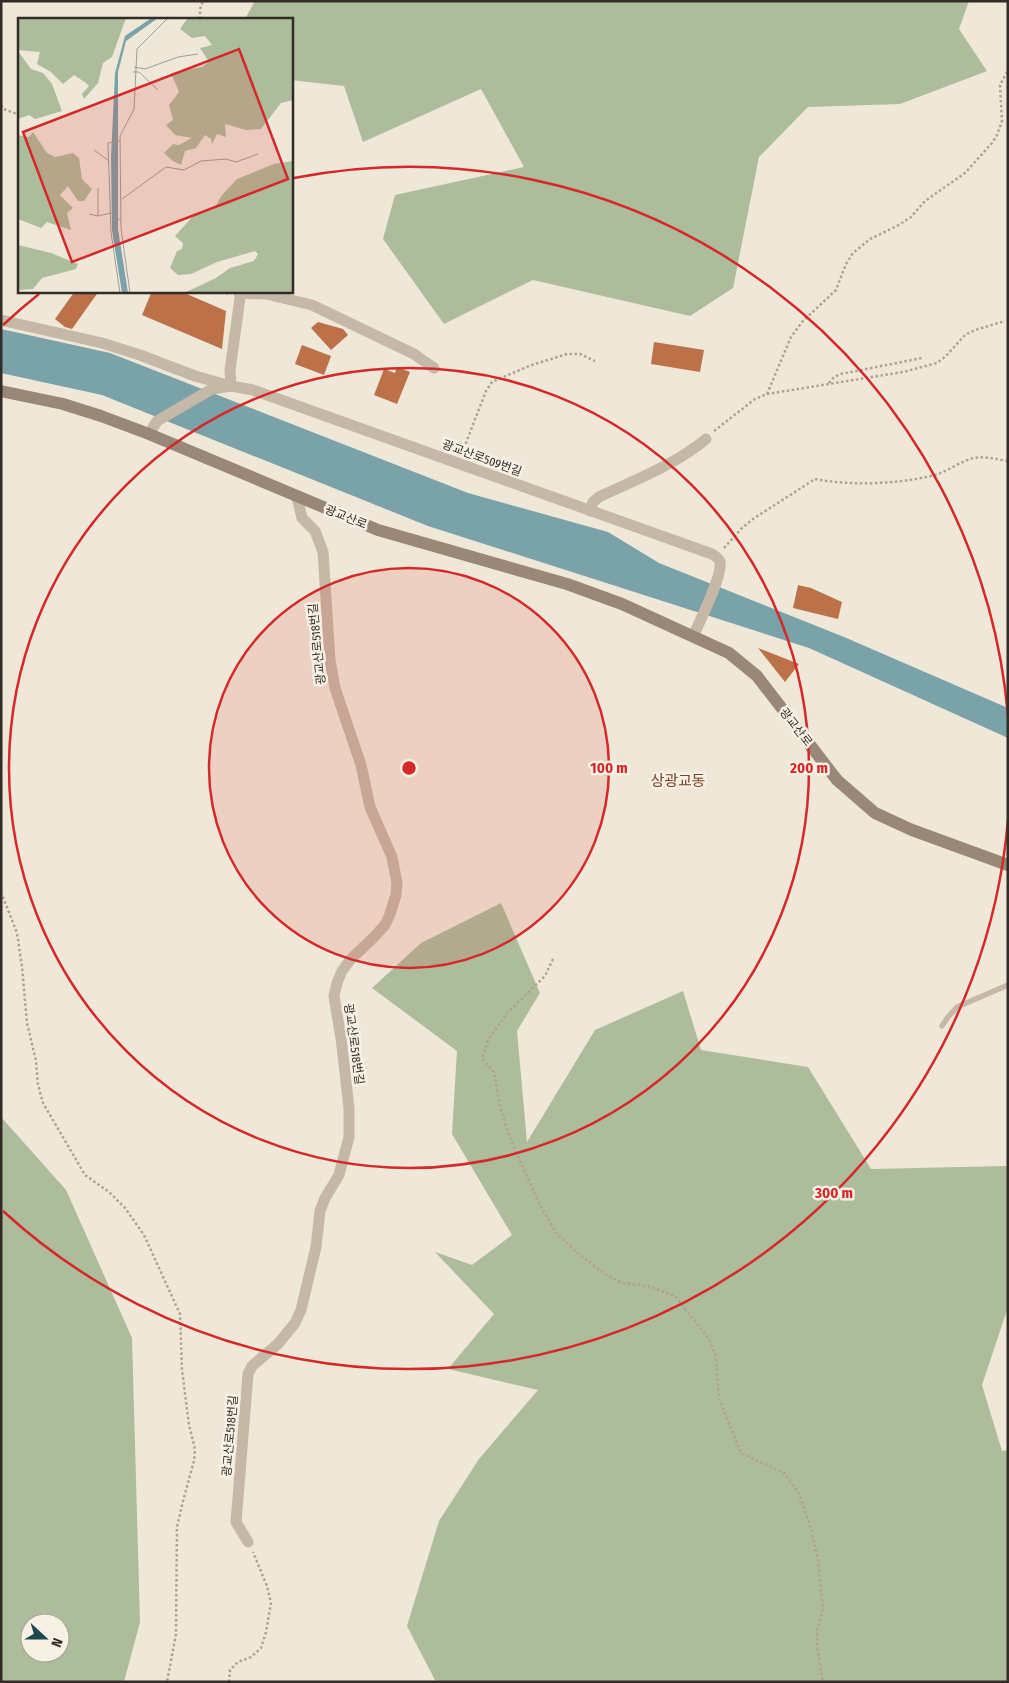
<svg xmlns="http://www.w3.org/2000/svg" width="1009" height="1683" font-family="'Fira Sans Condensed','Noto Sans KR',sans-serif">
<rect width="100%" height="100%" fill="#efe7d8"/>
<!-- green -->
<g fill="#adbc9a" fill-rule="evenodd">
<polygon points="255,1 969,1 959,29 987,71 900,104 808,107 759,157 733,288 690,316 533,280 444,324 383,239 395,195 524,167 481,89 363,142 344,86 291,80 291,19 245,19"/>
<polygon points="501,903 540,993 517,1031 527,1142 595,1030 683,991 701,1050 808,1067 871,1169 1008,1166 1008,1307 982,1385 1002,1451 1008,1450 1008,1682 436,1682 407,1626 439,1521 479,1459 538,1390 448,1369 494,1314 435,1252 472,1265 512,1235 452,1134 457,1051 372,988 421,943"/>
<path d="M1 1117 66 1190 132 1338 140 1622 124 1682H1ZM30 1623H60V1653H30Z"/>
</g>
<!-- water -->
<polygon fill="#7aa2a9" points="1,329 110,353 468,493 608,532 659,563 844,637 1008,708 1008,738 809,648 428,526 102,395 1,373"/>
<!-- building -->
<g fill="#bc7149">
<polygon points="75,291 99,291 72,329 65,327 55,319"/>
<polygon points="152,291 180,291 226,311 222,349 142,315"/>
<polygon points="318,322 343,329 348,335 331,350 311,328"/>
<polygon points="654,342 704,350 700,372 651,364"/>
<polygon points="302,345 331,356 324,375 295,364"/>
<polygon points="397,367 410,372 397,404 374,395 384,369 395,373"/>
<polygon points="798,585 811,588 842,602 838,619 793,608"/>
<polygon points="758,648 799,664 785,682"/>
</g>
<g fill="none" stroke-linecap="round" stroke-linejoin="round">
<!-- path -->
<g stroke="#b1a290" stroke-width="2.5" stroke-dasharray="2.5 2.5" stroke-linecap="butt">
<polyline points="200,19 200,9 203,1"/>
<polyline points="1,105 4,109 19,115"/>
<polyline points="217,291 228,294"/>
<polyline points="829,383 834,377 841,374 922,358"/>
<polyline points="767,394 791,337 802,322 836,290 846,264 853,253 870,239 897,226 911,217 925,201 965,173 992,143 997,135 1002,121 1000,85 1008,70"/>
<polyline points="714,431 755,399 767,394 903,372 937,363 946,356 965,335 975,330 1005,321"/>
<polyline points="462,453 486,391 492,382 529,366 567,354 580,354 595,361"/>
<path d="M724 548 742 528 753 519 815 479C851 486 896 484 931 476 945 473 956 464 970 459 982 455 995 459 1008 461"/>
<polyline points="1,892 17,933 22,967 27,1023 36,1061 38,1085 43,1103 85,1175 109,1192 125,1208 144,1235 180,1314 182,1370 189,1425 195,1449 194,1461 183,1501 177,1527 176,1634 167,1682"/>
<polyline points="553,959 545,976 507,1013 488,1040 482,1059 494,1072 501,1111 512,1143 540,1205 557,1234 580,1255 605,1274 622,1283 648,1286 675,1296 709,1339 716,1357 719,1398 741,1453 784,1473 799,1494 811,1528 818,1561 823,1609 817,1630 817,1647 823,1682"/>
<polyline points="229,1682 230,1670 238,1662 251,1657 261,1648 266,1632 271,1603 267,1586 253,1552"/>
</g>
<!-- lane -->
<polyline stroke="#c5b8a6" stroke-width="5.5" points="942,1026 948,1017 957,1007 1008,985"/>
<!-- street -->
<g stroke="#c5b8a6" stroke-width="11">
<polyline points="239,293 266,294 312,305 414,354 434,368"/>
<path d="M1 320 102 343 140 355 195 376 231 386 253 390 712 554C715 556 719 558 720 562 723 576 699 622 693 637"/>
<polyline points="149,434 157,421 212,389 231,386 230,370 241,291"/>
<path d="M590 511 593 502 599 497C635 480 675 465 706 439"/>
<polyline points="248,1542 236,1522 248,1374 252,1366 278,1344 295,1323 301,1310 316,1247 320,1211 325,1198 339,1175 349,1137 349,1108 341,1038 334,996 337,983 342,971 351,959 374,937 385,925 390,914 396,895 397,883 392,857 370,807 361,765 335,688 330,660 323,552 315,531 302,518 297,497"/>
</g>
<!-- secondary -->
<polyline stroke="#998777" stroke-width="12" points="1,391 63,404 101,416 149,434 378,530 567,584 622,604 729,653 757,676 837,780 875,813 912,830 1008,865"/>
</g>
<!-- distance rings -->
<circle cx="409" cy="768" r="200" fill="#d62828" fill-opacity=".12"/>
<g fill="none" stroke="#d62828" stroke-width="2.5">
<circle cx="409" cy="768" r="200"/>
<circle cx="409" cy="768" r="400"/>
<path d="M1008 820A601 601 0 0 1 3 1211M3 325A601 601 0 0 1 39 294M294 178A601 601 0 0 1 1008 716"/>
</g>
<g text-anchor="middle" stroke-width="5" stroke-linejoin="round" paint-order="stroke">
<!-- street labels -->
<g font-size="12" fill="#322b26" stroke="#f7f0e4">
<text transform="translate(482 458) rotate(20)" y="4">광교산로509번길</text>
<text transform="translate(346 517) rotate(22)" y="4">광교산로</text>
<text transform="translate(317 644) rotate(-96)" y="4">광교산로518번길</text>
<text transform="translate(796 727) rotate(52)" y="4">광교산로</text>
<text transform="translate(354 1044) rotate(82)" y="4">광교산로518번길</text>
<text transform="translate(230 1436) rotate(-85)" y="4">광교산로518번길</text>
</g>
<!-- quarter labels -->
<g font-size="15" fill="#7a4326" stroke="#f7f0e4">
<text x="678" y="786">상광교동</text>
</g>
</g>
<!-- overview -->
<g transform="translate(18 18)">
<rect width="275" height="275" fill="#efe7d8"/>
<path d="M0 0H108L94 39 85 45 80 65 66 81 64 76 71 68 68 65 56 57 45 66 33 54 19 46 22 34 0 32ZM275 0V82L263 85 243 111 228 112 207 106 208 119 199 116 194 126 193 121 187 117 178 130 167 133 163 147 155 143 146 135 155 126 161 127 174 120 157 117 148 107 155 102 151 87 161 74 153 55 184 49 191 44 182 30 194 27 187 18 174 20 162 11 169 1ZM0 33 13 51 25 55 34 66 44 93 17 101 11 97 0 101ZM15 114 29 135 37 139 55 135 61 140 64 161 74 171 66 183H60L50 168 42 177 55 190 49 195 53 212 29 204 23 210 0 201V117L11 119ZM275 143V275H166L198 260 212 250 236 243 240 236 237 233 199 244 173 256 160 257 152 250 159 233 164 231 165 225 157 218 176 197 196 191 204 177 219 161 256 146ZM0 227 33 235 60 246 58 251 24 260 15 271 0 272Z" fill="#adbc9a"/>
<path d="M140 0 108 23 100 54V211L110 275H104L94 212 93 139 97 55 107 18 132 1Z" fill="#7aa2a9"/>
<path fill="none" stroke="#a39c91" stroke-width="1" d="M116 49 127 51 160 39 180 36M115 54H121L140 72M102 123 90 125 93 214 102 275M76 132 91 143M80 170V198M104 181 148 149 166 152 183 143 208 141 218 144 240 136M71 196 80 198 93 195 103 203M112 275 103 210 102 118 116 91 119 31 150 0"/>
<path fill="#d62828" fill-opacity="0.15" stroke="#d62828" stroke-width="2.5" d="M221 31 270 161 54 244 5 114Z"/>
<rect width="275" height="275" fill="none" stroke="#322b26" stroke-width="2.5"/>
</g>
<circle cx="409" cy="768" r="8" fill="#d62828" stroke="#f7f0e4" stroke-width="2.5"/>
<g font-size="15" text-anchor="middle" font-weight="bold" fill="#d62828" stroke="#f7f0e4" stroke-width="5" stroke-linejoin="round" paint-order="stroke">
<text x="609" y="773">100 m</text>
<text x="809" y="773">200 m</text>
<text x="834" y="1198">300 m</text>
</g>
<!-- border -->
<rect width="1009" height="1683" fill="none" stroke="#322b26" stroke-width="5"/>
<!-- north arrow -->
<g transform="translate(45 1638) rotate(111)"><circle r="24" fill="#f7f0e4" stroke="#a8a198"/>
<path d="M0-4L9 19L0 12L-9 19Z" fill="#1f4750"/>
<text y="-8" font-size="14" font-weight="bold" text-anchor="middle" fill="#322b26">N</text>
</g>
</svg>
